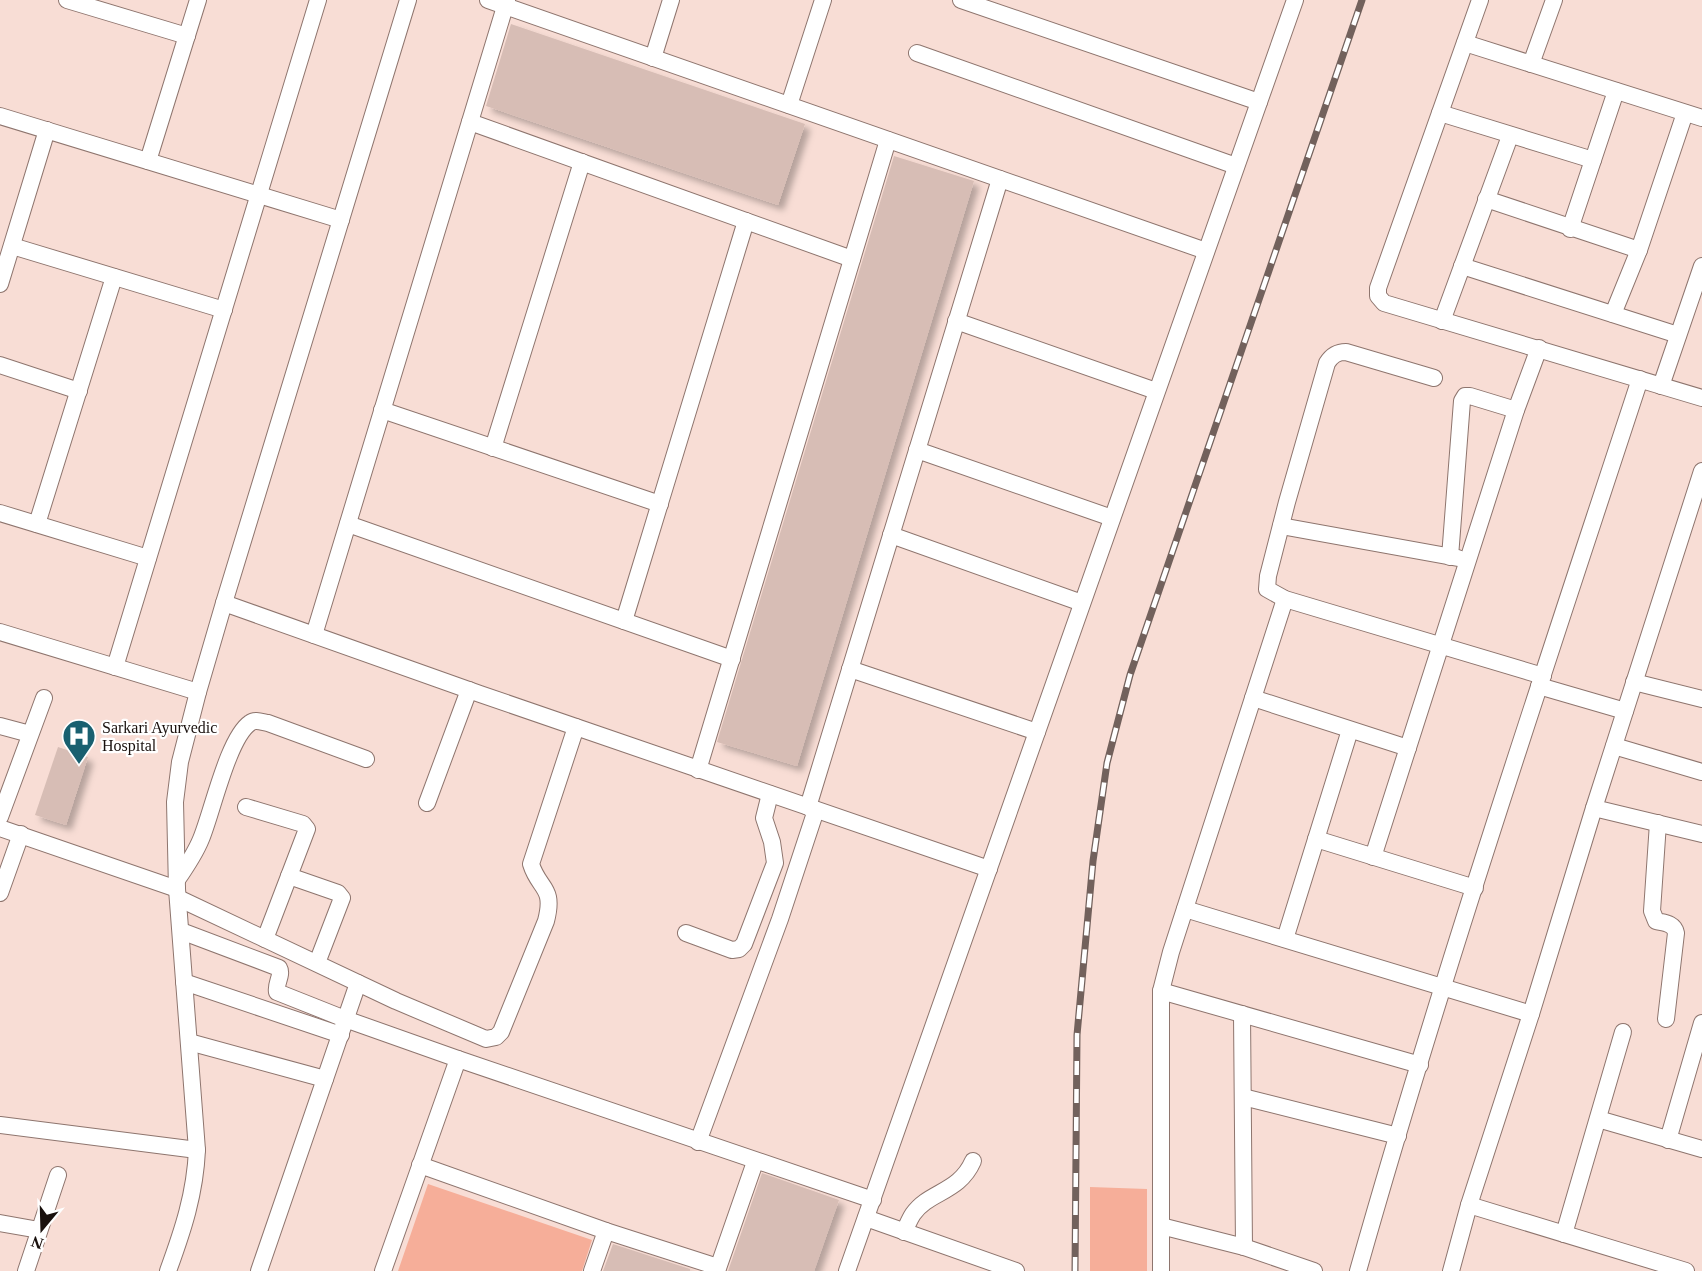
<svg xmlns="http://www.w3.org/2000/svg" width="1702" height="1271" font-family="Georgia,serif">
<defs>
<filter id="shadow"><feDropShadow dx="5.5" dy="5.5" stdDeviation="3" flood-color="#0004"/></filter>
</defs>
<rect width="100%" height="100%" fill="#f8ddd5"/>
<!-- green -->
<g fill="#f6ae99">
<polygon points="428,1184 592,1240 582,1271 398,1271"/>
<polygon points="1090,1187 1147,1189 1147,1271 1090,1271"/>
</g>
<!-- building -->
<g fill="#d7bdb5" filter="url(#shadow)">
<polygon points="511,24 805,124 778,205 486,106"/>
<polygon points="894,156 974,181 797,766 717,742"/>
<polygon points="58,747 88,757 66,825 35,815"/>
<polygon points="762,1173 839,1200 814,1271 728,1271"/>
<polygon points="613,1244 690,1269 690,1271 603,1271"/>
</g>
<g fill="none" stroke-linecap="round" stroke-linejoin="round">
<defs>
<g id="minor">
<polyline points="67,0 187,36"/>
<polyline points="488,0 1206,251"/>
<polyline points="961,0 1259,102"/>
<polyline points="1480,0 1378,288 1378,296 1384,303 1702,398"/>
<polyline points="1465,43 1702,118"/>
<polyline points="917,53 1236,166"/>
<polyline points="653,58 671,0"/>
<polyline points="1531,64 1554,0"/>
<polyline points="789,105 823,0"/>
<polyline points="1440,113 1593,160"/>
<polyline points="0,116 341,220"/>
<polyline points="470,122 852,259"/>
<polyline points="148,161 198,0"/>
<polyline points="1486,199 1639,250"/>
<polyline points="1570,229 1616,91"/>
<polyline points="12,246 224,310"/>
<polyline points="1462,266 1678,335"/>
<polyline points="0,284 47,130"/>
<polyline points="1613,314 1639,250 1685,113"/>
<polyline points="956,321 1156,391"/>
<polyline points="1442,321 1510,136"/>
<polyline points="0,365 79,391"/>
<path d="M1434 378 1346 352C1337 352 1332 355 1327 363L1287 502 1268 576 1267 589 1285 599 1543 676"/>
<polyline points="1661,386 1702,266"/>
<polyline points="382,410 660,504"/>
<polyline points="493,448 582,162"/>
<polyline points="917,450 1112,518"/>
<polyline points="0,513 148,558"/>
<polyline points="37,524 114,277"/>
<polyline points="348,524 732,659"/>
<polyline points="1281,526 1458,558"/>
<polyline points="891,535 1082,603"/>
<polyline points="1450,557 1462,401 1465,396 1470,396 1516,410"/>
<polyline points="224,603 480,694 989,869"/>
<polyline points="624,621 746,221"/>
<polyline points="0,632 198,692"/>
<polyline points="314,635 507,0"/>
<polyline points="115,667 318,0"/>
<polyline points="850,669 1037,732"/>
<polyline points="1634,682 1702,699"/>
<polyline points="1539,686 1625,711"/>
<polyline points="1253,698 1408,748"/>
<polyline points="0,726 30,734"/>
<polyline points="1614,746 1702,772"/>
<polyline points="698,770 888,140"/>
<polyline points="427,803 469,690"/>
<polyline points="246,807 303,824 307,829 265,939"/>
<polyline points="808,807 1000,179"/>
<polyline points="1594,808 1702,834"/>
<polyline points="0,817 44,698"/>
<path d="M1658 823 1652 911 1656 921C1664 923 1674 923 1676 933L1666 1019"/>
<polyline points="0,828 177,889"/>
<polyline points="1316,839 1475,888"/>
<polyline points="1373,857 1516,410 1539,348"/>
<polyline points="289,876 338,893 342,898 317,963"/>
<path d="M177 880C186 867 195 854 201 839 212 813 228 738 250 723 255 719 262 722 268 723L366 759"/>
<polyline points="0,893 21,834"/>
<path d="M178 898 396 1001 486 1039 496 1037 501 1032 546 921C555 886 539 890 531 864L576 727"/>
<polyline points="1185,909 1531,1014"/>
<path d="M181 931 279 968C283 975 275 984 277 992L345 1019 458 1059 873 1200"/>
<polyline points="686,933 732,950 739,949 744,944 775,863 772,842 764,818 770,794"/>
<polyline points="1285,939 1350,730"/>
<polyline points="184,982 341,1035"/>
<polyline points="1161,991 1420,1065"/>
<polyline points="1242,1014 1244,1247"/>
<polyline points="189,1042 325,1079"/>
<polyline points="1243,1097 1398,1136"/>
<polyline points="1598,1119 1702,1149"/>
<polyline points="0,1125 197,1150"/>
<polyline points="1668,1140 1702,1023"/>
<polyline points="698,1142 780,919 816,810"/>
<polyline points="420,1165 606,1231 718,1267"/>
<polyline points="1469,1205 1686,1271"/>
<polyline points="866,1218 1016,1271"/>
<polyline points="0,1223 39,1230"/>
<polyline points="1161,1226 1244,1247 1314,1271"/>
<path d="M904 1232C907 1226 909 1220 913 1214 929 1191 959 1193 973 1161"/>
<polyline points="1564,1234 1623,1032"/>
<polyline points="26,1271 58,1175"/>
<path d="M168 1271C183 1230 195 1194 197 1150L177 889 175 802 180 762 198 692 224 603 408 0"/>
<polyline points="259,1271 358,983"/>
<polyline points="383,1271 458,1059"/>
<polyline points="592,1271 606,1231"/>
<polyline points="717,1271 755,1162"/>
<polyline points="847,1271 1295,0"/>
<polyline points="1161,1271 1161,991 1171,952 1285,599"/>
<path d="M1358 1271C1443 971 1543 675 1640 379"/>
<polyline points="1451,1271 1469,1205 1531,1014 1594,808 1702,471"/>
</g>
</defs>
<!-- minor casing -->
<use href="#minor" stroke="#8e756e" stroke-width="18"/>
<!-- minor -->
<use href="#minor" stroke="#fff" stroke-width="16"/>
<defs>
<polyline id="rail" points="1075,1271 1077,1035 1093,861 1107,763 1130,675 1362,0"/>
</defs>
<!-- rail casing -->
<use href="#rail" stroke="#72615c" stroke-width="7"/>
<!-- rail -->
<use href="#rail" stroke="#fff" stroke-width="4.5" stroke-dasharray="14" stroke-linecap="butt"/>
</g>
<!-- icons -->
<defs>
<symbol id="hospital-pin" viewBox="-11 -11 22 30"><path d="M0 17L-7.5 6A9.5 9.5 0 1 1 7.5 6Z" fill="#196070" stroke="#fff"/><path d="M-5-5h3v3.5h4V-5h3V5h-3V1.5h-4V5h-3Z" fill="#fff"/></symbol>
</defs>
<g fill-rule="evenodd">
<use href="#hospital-pin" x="60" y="717" width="38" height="52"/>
</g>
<g text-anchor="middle" stroke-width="4.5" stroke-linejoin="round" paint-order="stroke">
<!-- poi labels -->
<g font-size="16" fill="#19100d" stroke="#fff" text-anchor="start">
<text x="102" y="733">Sarkari Ayurvedic<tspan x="102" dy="18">Hospital</tspan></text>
</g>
</g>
<!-- north arrow -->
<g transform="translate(42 1229) rotate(199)" stroke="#ffffff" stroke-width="4.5" paint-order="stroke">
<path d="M0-4.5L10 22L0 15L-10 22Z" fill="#19100d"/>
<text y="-9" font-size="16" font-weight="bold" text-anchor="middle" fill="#19100d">N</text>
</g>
</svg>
